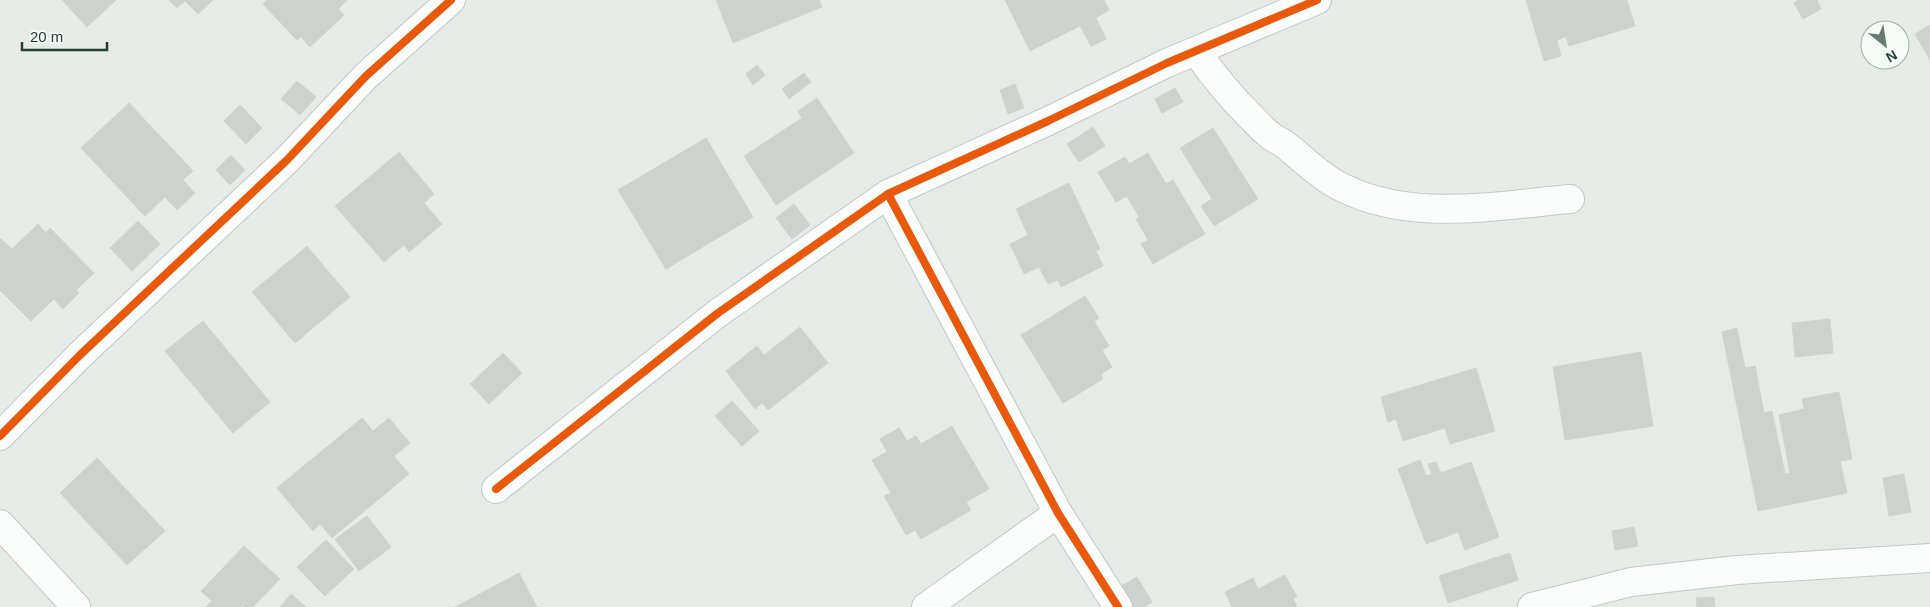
<svg xmlns="http://www.w3.org/2000/svg" width="1930" height="607" font-family="Arial,sans-serif">
<rect width="100%" height="100%" fill="#e6ebe8"/>
<!-- building -->
<g fill="#cdd2cf" stroke="#cfd4d1">
<polygon points="62,0 116,0 87,27"/>
<polygon points="169,0 213,0 198,14 185,1 177,8"/>
<polygon points="267,0 347,0 338,9 344,15 310,47 301,37 297,40 263,4"/>
<polygon points="716,0 819,0 822,7 733,43"/>
<polygon points="1005,0 1104,0 1109,10 1096,18 1106,39 1091,46 1080,26 1030,51"/>
<polygon points="1526,0 1627,0 1635,26 1569,46 1566,37 1557,40 1561,56 1544,61"/>
<polygon points="1799,0 1817,0 1821,9 1803,19 1794,3"/>
<polygon points="1930,25 1930,60 1915,34"/>
<polygon points="757,65 765,75 753,85 746,74"/>
<polygon points="804,73 811,82 789,99 782,89"/>
<polygon points="297,81 316,97 300,115 281,99"/>
<polygon points="1015,84 1024,108 1008,114 1000,90"/>
<polygon points="1175,88 1183,102 1162,113 1155,99"/>
<polygon points="817,98 854,153 776,205 744,156 802,118 798,111"/>
<polygon points="129,103 193,171 183,180 195,193 177,210 165,197 145,216 81,148"/>
<polygon points="240,105 262,128 246,144 224,121"/>
<polygon points="1093,127 1105,146 1079,162 1067,144"/>
<polygon points="1213,128 1258,199 1214,226 1201,206 1212,199 1180,148"/>
<polygon points="706,138 753,217 666,269 618,190"/>
<polygon points="399,152 434,194 424,203 442,224 409,252 404,245 384,262 335,206"/>
<polygon points="1148,153 1166,184 1173,180 1205,234 1153,264 1141,244 1148,240 1136,219 1139,217 1127,196 1116,202 1098,172 1125,157 1129,164"/>
<polygon points="231,155 245,170 230,185 216,170"/>
<polygon points="1069,183 1100,249 1096,251 1103,266 1061,287 1058,280 1048,284 1039,267 1024,274 1010,244 1028,235 1016,209"/>
<polygon points="794,204 810,225 792,239 776,218"/>
<polygon points="138,221 160,244 132,271 110,248"/>
<polygon points="38,224 46,233 50,228 94,273 76,290 79,293 63,309 54,299 31,321 0,290 0,238 12,249"/>
<polygon points="307,246 350,297 295,343 252,292"/>
<polygon points="1085,296 1099,318 1094,321 1109,346 1102,350 1112,367 1101,374 1103,379 1063,403 1021,335"/>
<polygon points="1830,319 1833,353 1795,357 1792,323"/>
<polygon points="203,321 270,402 233,433 165,351"/>
<polygon points="800,327 828,363 768,410 762,403 755,409 726,371 757,346 764,355"/>
<polygon points="1737,328 1745,368 1755,366 1764,413 1772,411 1785,474 1790,473 1779,415 1804,409 1802,399 1839,392 1852,459 1840,461 1847,493 1758,511 1722,332"/>
<polygon points="1641,352 1653,426 1565,440 1553,367"/>
<polygon points="503,353 522,373 489,404 470,384"/>
<polygon points="1476,368 1495,431 1450,444 1445,428 1403,441 1396,419 1388,422 1381,397"/>
<polygon points="732,401 759,431 742,446 715,416"/>
<polygon points="362,418 373,431 389,418 410,443 394,456 409,474 332,538 320,524 313,531 277,488"/>
<polygon points="952,426 989,489 966,502 971,510 921,539 915,530 906,535 884,496 891,493 872,460 887,452 880,439 899,428 907,441 916,436 921,444"/>
<polygon points="97,458 165,531 127,565 60,493"/>
<polygon points="1420,460 1426,476 1432,474 1428,464 1436,462 1441,473 1471,462 1499,537 1465,550 1458,532 1426,544 1398,469"/>
<polygon points="1904,474 1911,512 1889,516 1883,478"/>
<polygon points="367,516 391,547 359,571 335,539"/>
<polygon points="1634,527 1638,546 1615,550 1612,531"/>
<polygon points="326,540 354,569 325,596 297,567"/>
<polygon points="244,546 280,579 253,607 245,607 242,605 240,607 206,607 212,601 201,591"/>
<polygon points="1510,553 1518,580 1448,603 1439,576"/>
<polygon points="519,573 537,607 455,607"/>
<polygon points="1285,575 1297,597 1293,598 1297,607 1232,607 1225,592 1253,578 1258,589"/>
<polygon points="1137,577 1152,602 1144,607 1133,607 1121,586"/>
<polygon points="291,594 306,607 280,607"/>
<polygon points="1714,597 1715,607 1697,607 1696,598"/>
</g>
<g fill="none" stroke-linecap="round" stroke-linejoin="round">
<defs>
<g id="minor">
<path d="M1196 51C1212 74 1229 95 1249 115 1256 122 1263 130 1271 136 1275 139 1280 141 1284 144 1300 156 1314 171 1332 182 1403 224 1492 206 1570 199"/>
<polyline points="888,194 1058,513 1118,607"/>
<polyline points="0,436 80,355 287,160 366,76 451,0"/>
<polyline points="496,489 718,313 888,194 1048,121 1167,63 1317,0"/>
<polyline points="0,524 76,607"/>
<polyline points="926,607 1058,513"/>
<polyline points="1532,607 1631,582 1737,570 1930,558"/>
</g>
</defs>
<!-- minor casing -->
<use href="#minor" stroke="#c3c8c5" stroke-width="30"/>
<!-- minor -->
<use href="#minor" stroke="#fbfcfc" stroke-width="28"/>
<defs>
<g id="cycleway">
<polyline points="888,194 1058,513 1118,607"/>
<polyline points="0,436 80,355 287,160 366,76 451,0"/>
<polyline points="496,489 718,313 888,194 1048,121 1167,63 1317,0"/>
</g>
</defs>
<!-- cycleway casing -->
<use href="#cycleway" stroke="#f5faf6" stroke-width="11"/>
<!-- cycleway -->
<use href="#cycleway" stroke="#e8590c" stroke-width="8"/>
</g>
<!-- north arrow -->
<g transform="translate(1885 45) rotate(150)"><circle r="24" fill="#f5faf6" stroke="#a1afa8"/>
<path d="M0-4L9 19L0 12L-9 19Z" fill="#677b72"/>
<text y="-8" font-size="14" font-weight="bold" text-anchor="middle" fill="#233f32">N</text>
</g>
<!-- scale -->
<path d="M22 42v8h85v-8" fill="none" stroke="#233f32" stroke-width="2.5"/>
<text x="30" y="42" font-size="15" fill="#233f32" stroke="#f5faf6" stroke-width="4" paint-order="stroke">20 m</text>
</svg>
